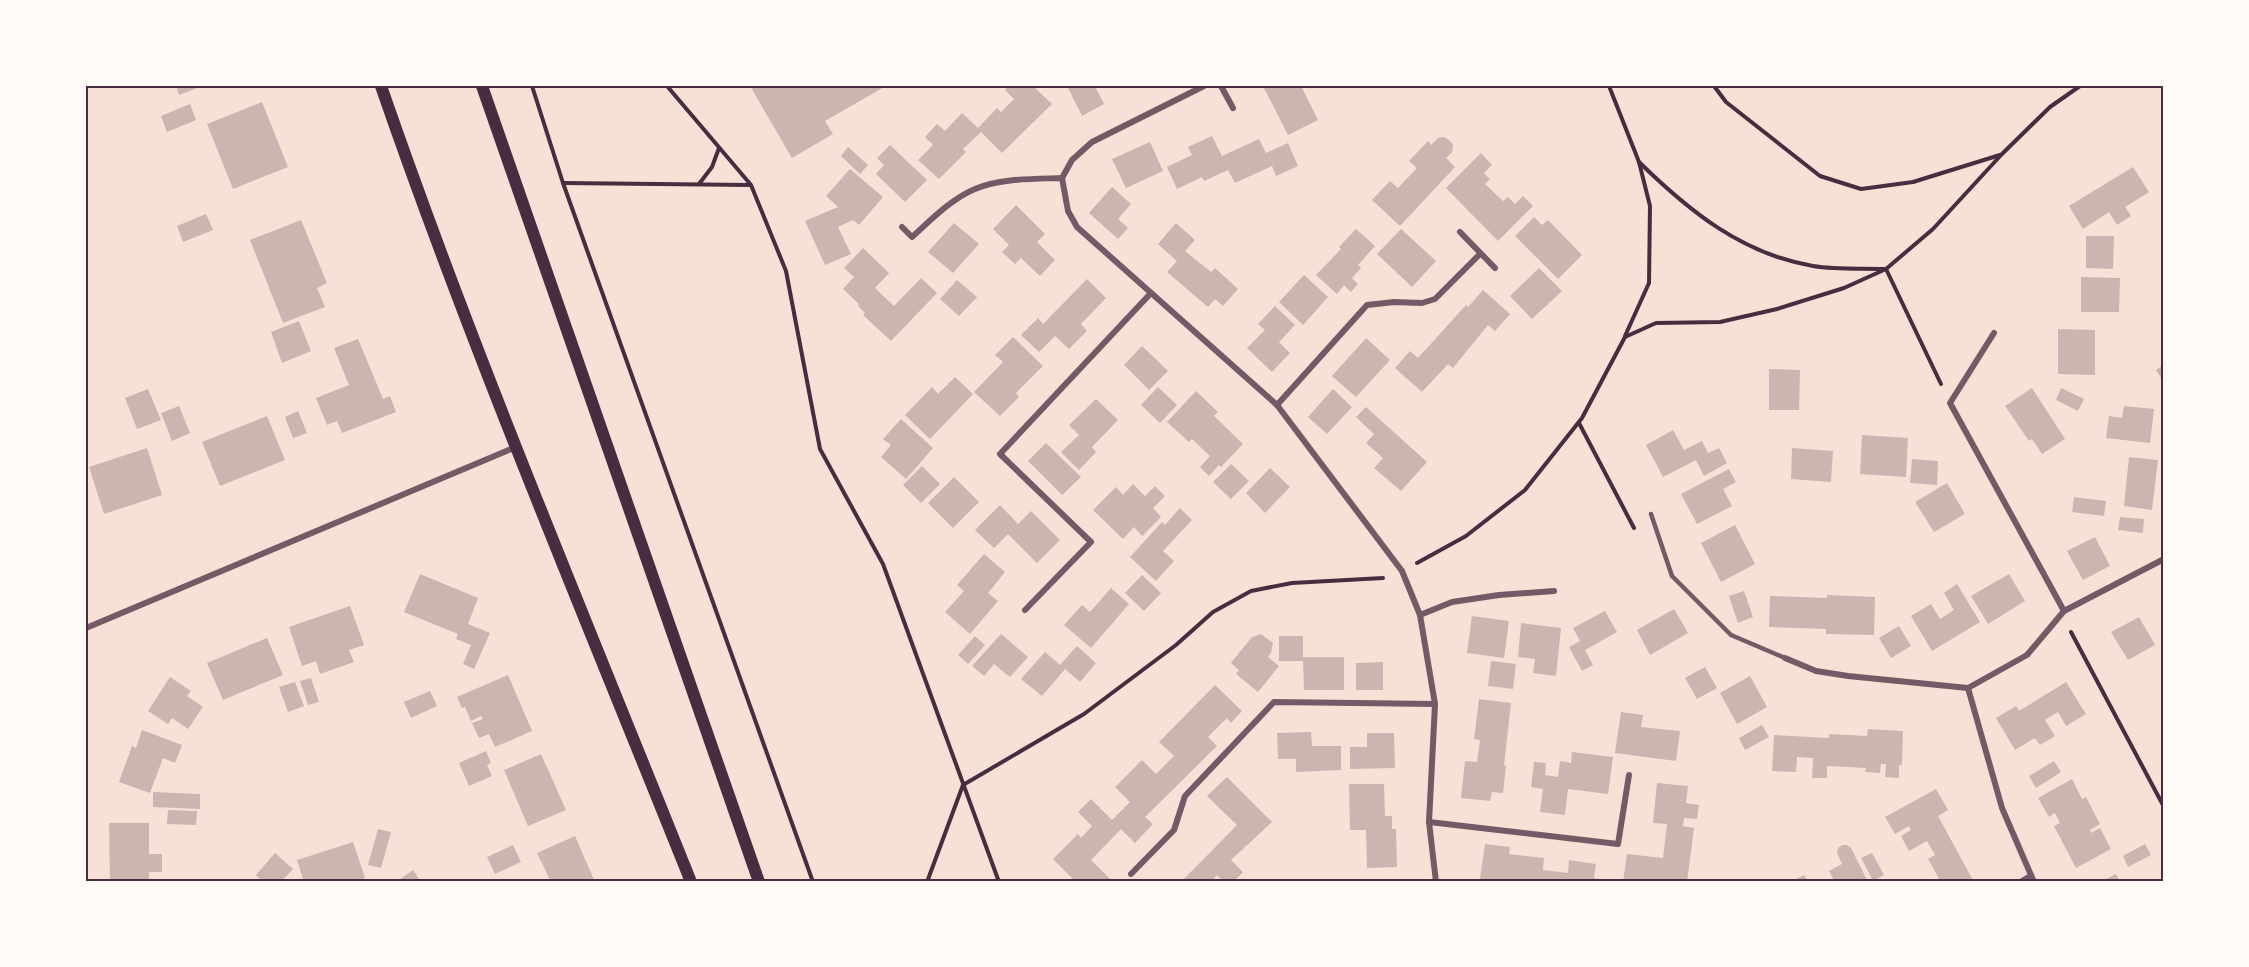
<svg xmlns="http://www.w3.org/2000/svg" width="2249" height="967" font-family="'Exo 2',sans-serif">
<rect width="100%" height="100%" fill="#f7e1d7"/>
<!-- building -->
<g fill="#ccb4b1">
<polygon points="176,86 202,86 179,95"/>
<polygon points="750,86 886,86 825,121 833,134 792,158"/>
<polygon points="1009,86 1033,86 1052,104 1002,153 981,132 963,149 966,152 939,179 918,160 933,145 925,137 937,124 945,131 962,113 978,128 997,108 1001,112 1014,99 1005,90"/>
<polygon points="1067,86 1102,86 1096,88 1104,104 1082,116"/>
<polygon points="1263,86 1301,86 1318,120 1288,135"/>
<polygon points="262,102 288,167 233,189 207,124"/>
<polygon points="190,104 196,120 167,132 161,116"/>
<polygon points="1212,136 1222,156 1259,139 1266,153 1288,143 1298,166 1276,176 1272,166 1235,183 1228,170 1204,181 1202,177 1177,189 1167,167 1192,155 1188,147"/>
<polygon points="1444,137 1449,140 1453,145 1452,152 1446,158 1455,167 1400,226 1372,200 1390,181 1398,188 1417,168 1409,161 1428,141 1431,145 1438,138"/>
<polygon points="1150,142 1163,171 1126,188 1112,159"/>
<polygon points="890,145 927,180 905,202 876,174 884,165 877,158"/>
<polygon points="848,147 868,165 860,174 841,156"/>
<polygon points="1481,153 1492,165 1484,173 1490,179 1485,184 1503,201 1508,197 1515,204 1523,196 1533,206 1498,241 1446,188"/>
<polygon points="2133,167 2149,192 2125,207 2131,216 2117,225 2109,212 2083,229 2069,206"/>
<polygon points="850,169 883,197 859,225 853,220 838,227 851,254 825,265 805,221 838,207 826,196"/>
<polygon points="1112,187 1131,204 1118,219 1128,228 1118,239 1089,213"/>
<polygon points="1016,205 1045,234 1037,242 1055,260 1040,276 1021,258 1015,264 1002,252 1009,245 993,229"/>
<polygon points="206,214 213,230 183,242 177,226"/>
<polygon points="1534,217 1542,225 1548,220 1582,255 1558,279 1515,236"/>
<polygon points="301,220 327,283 317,288 325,307 283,323 250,240"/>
<polygon points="954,223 979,244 953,273 928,252"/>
<polygon points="1176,223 1195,240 1185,251 1211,272 1215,268 1238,289 1223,306 1215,299 1208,307 1167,272 1177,261 1158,244"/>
<polygon points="1356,229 1375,246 1358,265 1361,268 1352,278 1358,284 1351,292 1344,285 1337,294 1316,275 1341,249 1339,247"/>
<polygon points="1401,229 1436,261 1412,287 1377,254"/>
<polygon points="2086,236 2114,236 2113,269 2086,268"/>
<polygon points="863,248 889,273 875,288 894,306 921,278 937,293 891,341 863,315 865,313 858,306 859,304 843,289 854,277 844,268"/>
<polygon points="1539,268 1562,291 1532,319 1510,296"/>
<polygon points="1304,275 1328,297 1303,325 1279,302"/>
<polygon points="2081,277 2120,278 2119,312 2081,312"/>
<polygon points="1087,279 1106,298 1081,324 1087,331 1069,349 1055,336 1039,352 1021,335 1038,318 1043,324"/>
<polygon points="957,280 977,297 959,316 940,299"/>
<polygon points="1483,290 1510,314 1495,331 1488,325 1453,368 1448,364 1422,392 1395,368 1410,351 1418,358 1466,305 1468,307"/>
<polygon points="1275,306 1295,325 1279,342 1290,353 1272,372 1247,348 1265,330 1258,324"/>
<polygon points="299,321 311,351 282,363 271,332"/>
<polygon points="2058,329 2095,330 2095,375 2058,374"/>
<polygon points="1013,337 1043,366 1016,393 1019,397 1000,416 974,392 1003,362 995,355"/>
<polygon points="1366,338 1390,360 1356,397 1332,376"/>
<polygon points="358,339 383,399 390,396 396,412 342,433 337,421 327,425 316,398 349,385 334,348"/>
<polygon points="1142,346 1168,371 1149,390 1124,365"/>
<polygon points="2163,365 2163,381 2156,370"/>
<polygon points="1769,369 1800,370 1799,410 1769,410"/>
<polygon points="955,377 973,394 930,439 905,415 932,387 938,394"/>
<polygon points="1158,387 1177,405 1160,423 1141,405"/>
<polygon points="2032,388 2065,439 2042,454 2032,439 2029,441 2005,406"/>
<polygon points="2061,388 2084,399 2078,411 2056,400"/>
<polygon points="148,389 161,420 137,429 125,398"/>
<polygon points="1333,389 1352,407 1327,434 1308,417"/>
<polygon points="1196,391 1218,412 1214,416 1243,444 1221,467 1219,465 1209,476 1200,467 1210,456 1192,439 1189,442 1167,422"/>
<polygon points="1096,399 1118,420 1092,447 1096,452 1079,470 1061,452 1079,435 1069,425"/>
<polygon points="179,406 190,433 172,441 161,413"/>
<polygon points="2124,406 2154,409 2150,443 2106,438 2109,416 2122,418"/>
<polygon points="1366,407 1427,462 1401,491 1374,468 1383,458 1366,443 1374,434 1356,417"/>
<polygon points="298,411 307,433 293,438 285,417"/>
<polygon points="267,416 285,460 220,486 202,442"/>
<polygon points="901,419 933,448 906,479 881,457 891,445 883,439"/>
<polygon points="1673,430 1684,450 1702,441 1708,453 1719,448 1727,463 1704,476 1696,460 1663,477 1646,445"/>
<polygon points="1862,435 1908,438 1906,477 1860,474"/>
<polygon points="1046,443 1081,477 1062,495 1028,461"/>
<polygon points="147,448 162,495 104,514 89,467"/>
<polygon points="1792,448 1833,451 1831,482 1791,479"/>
<polygon points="2129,457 2158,460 2152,510 2124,506"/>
<polygon points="1912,459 1938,461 1937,485 1910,483"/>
<polygon points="1231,464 1249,481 1231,499 1213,482"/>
<polygon points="922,466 940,484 921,503 903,485"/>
<polygon points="1270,468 1290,487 1265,513 1246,493"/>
<polygon points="1729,469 1736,482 1723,489 1732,506 1697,524 1681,494"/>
<polygon points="954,477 979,502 953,528 928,503"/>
<polygon points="1947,483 1965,514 1934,532 1915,502"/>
<polygon points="1133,484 1145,496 1155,486 1165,496 1153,508 1161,517 1142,536 1134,527 1123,539 1093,510 1116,487 1123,495"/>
<polygon points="2074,497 2106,501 2104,516 2072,512"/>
<polygon points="1000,505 1018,524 1031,511 1060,540 1037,563 1008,534 994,548 975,530"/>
<polygon points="1180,508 1192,520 1163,551 1174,561 1156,581 1130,557 1162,522 1165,525"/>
<polygon points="2120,517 2144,519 2143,533 2118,530"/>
<polygon points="1735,525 1755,564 1721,582 1701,543"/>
<polygon points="2095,537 2110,566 2083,580 2067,551"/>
<polygon points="984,554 1005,572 988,593 998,601 970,634 945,612 964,591 957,585"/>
<polygon points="420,574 478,598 468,624 490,633 474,669 463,664 471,645 456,639 458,634 404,612"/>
<polygon points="2009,574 2025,601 1988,624 1971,596"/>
<polygon points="1142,575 1161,593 1144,611 1125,593"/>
<polygon points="1957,584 1980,622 1932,651 1911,616 1931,604 1940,619 1954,610 1944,593"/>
<polygon points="1111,588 1129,604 1091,648 1064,625 1082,605 1090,612"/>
<polygon points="1744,591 1753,617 1738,623 1729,596"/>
<polygon points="1827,595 1875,597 1874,635 1826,634 1826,629 1769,627 1770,596 1827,598"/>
<polygon points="350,606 364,645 349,650 354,662 320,674 316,661 302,666 289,627"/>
<polygon points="1674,609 1688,633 1650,655 1637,630"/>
<polygon points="1605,611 1617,632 1585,650 1593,665 1582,671 1569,647 1580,641 1573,628"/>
<polygon points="1472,616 1509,621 1504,658 1467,653"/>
<polygon points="2139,617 2155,645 2128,660 2111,632"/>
<polygon points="1521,623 1561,628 1556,676 1533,673 1535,659 1518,657"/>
<polygon points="1899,626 1911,646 1891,658 1879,638"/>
<polygon points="1001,634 1028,657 1010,677 994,664 984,676 972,666"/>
<polygon points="1261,634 1273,643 1271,653 1268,657 1279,666 1258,692 1236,674 1239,670 1231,663 1252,637"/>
<polygon points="975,636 985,645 968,664 958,655"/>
<polygon points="1279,636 1303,636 1303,657 1344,657 1344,690 1304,690 1303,661 1279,661"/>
<polygon points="267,638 283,675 223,700 207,663"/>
<polygon points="1077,646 1096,663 1080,682 1065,669 1042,696 1021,679 1045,652 1060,665"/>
<polygon points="1491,661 1516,664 1513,689 1488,686"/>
<polygon points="1383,662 1383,690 1356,690 1356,663"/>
<polygon points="1705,667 1717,688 1697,699 1685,678"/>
<polygon points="508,675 532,731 495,747 489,734 479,738 472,723 483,719 481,716 471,721 465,707 462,708 457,697"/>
<polygon points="1750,676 1767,707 1737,724 1720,693"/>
<polygon points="170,677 191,691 187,696 203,707 188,729 172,718 168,724 148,711"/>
<polygon points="311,678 319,702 308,705 300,681"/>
<polygon points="295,682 304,706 288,712 279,687"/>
<polygon points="2066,682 2086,714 2066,726 2058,712 2045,720 2055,736 2040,745 2035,738 2015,750 1996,718 2016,706 2019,711"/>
<polygon points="1215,685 1242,711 1231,723 1227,718 1208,737 1217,746 1145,817 1153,824 1135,843 1121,829 1091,860 1111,880 1076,882 1053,859 1078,834 1081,838 1092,826 1078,812 1091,799 1112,820 1130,802 1115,787 1142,760 1156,774 1174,756 1159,742"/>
<polygon points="430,691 437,706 411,718 404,702"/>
<polygon points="1479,699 1511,703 1504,765 1506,766 1503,793 1492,792 1490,801 1461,798 1465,761 1477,762 1480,740 1474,739"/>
<polygon points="1621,712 1643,715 1641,727 1680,731 1676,761 1615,753"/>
<polygon points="1762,725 1769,737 1745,750 1739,738"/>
<polygon points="1868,729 1903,731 1902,765 1899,765 1899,778 1885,777 1886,764 1881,764 1880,773 1865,772 1866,768 1827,766 1827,778 1812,778 1813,758 1797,757 1796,772 1772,771 1774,735 1829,738 1829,734 1867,736"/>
<polygon points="142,730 182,745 175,763 163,758 150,793 119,782 132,746 136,748"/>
<polygon points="1311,732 1312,746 1341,746 1341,770 1296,772 1296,759 1278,759 1277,733"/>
<polygon points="1367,733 1394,733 1395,768 1350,769 1350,747 1367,747"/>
<polygon points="486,751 491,763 487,765 492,776 469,786 459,763"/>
<polygon points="1572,752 1613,757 1608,794 1568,789 1565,815 1540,812 1543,789 1531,787 1534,762 1546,763 1545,775 1558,777 1560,761 1571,763"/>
<polygon points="541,754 566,810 528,826 504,770"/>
<polygon points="2054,761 2061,772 2036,788 2029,776"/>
<polygon points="1227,777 1272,822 1231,860 1243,872 1233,882 1224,882 1217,875 1211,882 1181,882 1237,825 1207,796"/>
<polygon points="2072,779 2082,799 2086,797 2100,824 2090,830 2091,833 2100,828 2111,849 2076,868 2054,826 2060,823 2055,813 2049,817 2038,798"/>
<polygon points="1657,783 1688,786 1686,803 1699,805 1697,819 1684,818 1683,826 1694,828 1687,882 1623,882 1627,854 1663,858 1667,824 1653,823"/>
<polygon points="1349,784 1384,784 1385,816 1392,816 1392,829 1396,829 1397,867 1367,868 1366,830 1350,830"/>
<polygon points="1936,789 1948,810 1938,816 1974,882 1941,882 1928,859 1935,855 1927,841 1909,851 1901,836 1911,830 1909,826 1895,834 1885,817"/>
<polygon points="153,792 200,794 200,809 153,807"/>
<polygon points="168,810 197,811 196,825 167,824"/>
<polygon points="109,823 149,823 149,854 162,854 162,872 149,872 149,882 110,882"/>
<polygon points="378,829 391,832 381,868 368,865"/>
<polygon points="575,836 595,882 551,882 537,853"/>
<polygon points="353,842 365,878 355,882 304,882 297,860"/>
<polygon points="1485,844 1510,847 1509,854 1544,858 1543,870 1568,873 1569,860 1596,864 1594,878 1613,882 1501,882 1480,879"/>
<polygon points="2145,844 2151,855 2128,867 2123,856"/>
<polygon points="513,845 521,862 495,874 487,857"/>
<polygon points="1842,845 1847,845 1851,848 1868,882 1835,882 1829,871 1842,864 1837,853 1838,848"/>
<polygon points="275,853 293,869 281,882 263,882 256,875"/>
<polygon points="1872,853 1884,875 1873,881 1861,858"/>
<polygon points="413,870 421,882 396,882"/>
<polygon points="2116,874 2120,882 2101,882"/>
<polygon points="1804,875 1808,882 1791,882"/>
</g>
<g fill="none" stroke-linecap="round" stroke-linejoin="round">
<!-- path -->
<g stroke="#4a2c40" stroke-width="4">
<polyline points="532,86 563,183 813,882"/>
<polyline points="667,86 751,185 786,271 820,449 883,564 999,882"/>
<polyline points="1609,86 1639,162 1650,206 1649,283 1625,336"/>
<polyline points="1714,86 1726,102 1820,176 1861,189 1913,182 2000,155"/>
<path d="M1639 162C1689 211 1742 254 1813 266 1837 270 1862 268 1886 269L1941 384"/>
<polyline points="563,183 750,185"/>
<polyline points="699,184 712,167 719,148"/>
<polyline points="1579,423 1634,528"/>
<polyline points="1417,563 1466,536 1525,490 1582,418 1625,337 1656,323 1720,322 1777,309 1844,288 1886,269 1933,229 2002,154 2050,107 2080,86"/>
<polyline points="2071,632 2164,807"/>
<polyline points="927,882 963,785 1084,714 1176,645 1213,612 1251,591 1292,583 1383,578"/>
</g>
<!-- service -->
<g stroke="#755966" stroke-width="4.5">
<polyline points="1651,514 1672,576 1731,635 1785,658"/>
<polyline points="2019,882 2031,875"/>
</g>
<!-- minor -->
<g stroke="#755966" stroke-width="6">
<polyline points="1204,86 1092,142 1072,160 1062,178 1068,211 1077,227 1277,405 1402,571 1420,615 1435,704 1429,822 1436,882"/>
<polyline points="1221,86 1233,108"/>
<path d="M902 227 912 237C931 220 951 199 975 189 999 178 1036 179 1062 178"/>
<polyline points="1460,232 1495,268"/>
<polyline points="1994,333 1950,403 2064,611"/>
<polyline points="1277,405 1367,305 1394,302 1422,303 1435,299 1480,254"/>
<polyline points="1025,610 1091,542 1000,454 1151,293"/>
<polyline points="1420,615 1452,602 1499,595 1554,591"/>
<polyline points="86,628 516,447"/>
<polyline points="1785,658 1816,671 1848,676 1968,688"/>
<polyline points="1429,822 1618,844 1629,775"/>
<polyline points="1131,874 1174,830 1185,796 1274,702 1435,704"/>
<polyline points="2034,882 2002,808 1968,688 2027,655 2064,611 2164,559"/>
</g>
<!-- secondary -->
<g stroke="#4a2c40" stroke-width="12">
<path d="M381 86C474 355 585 617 691 882"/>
<polyline points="482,86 759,882"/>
</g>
</g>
<!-- border -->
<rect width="2249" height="967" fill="none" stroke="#fffaf5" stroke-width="174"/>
<rect x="87" y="87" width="2075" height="793" fill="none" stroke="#4a2c40" stroke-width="2"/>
</svg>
